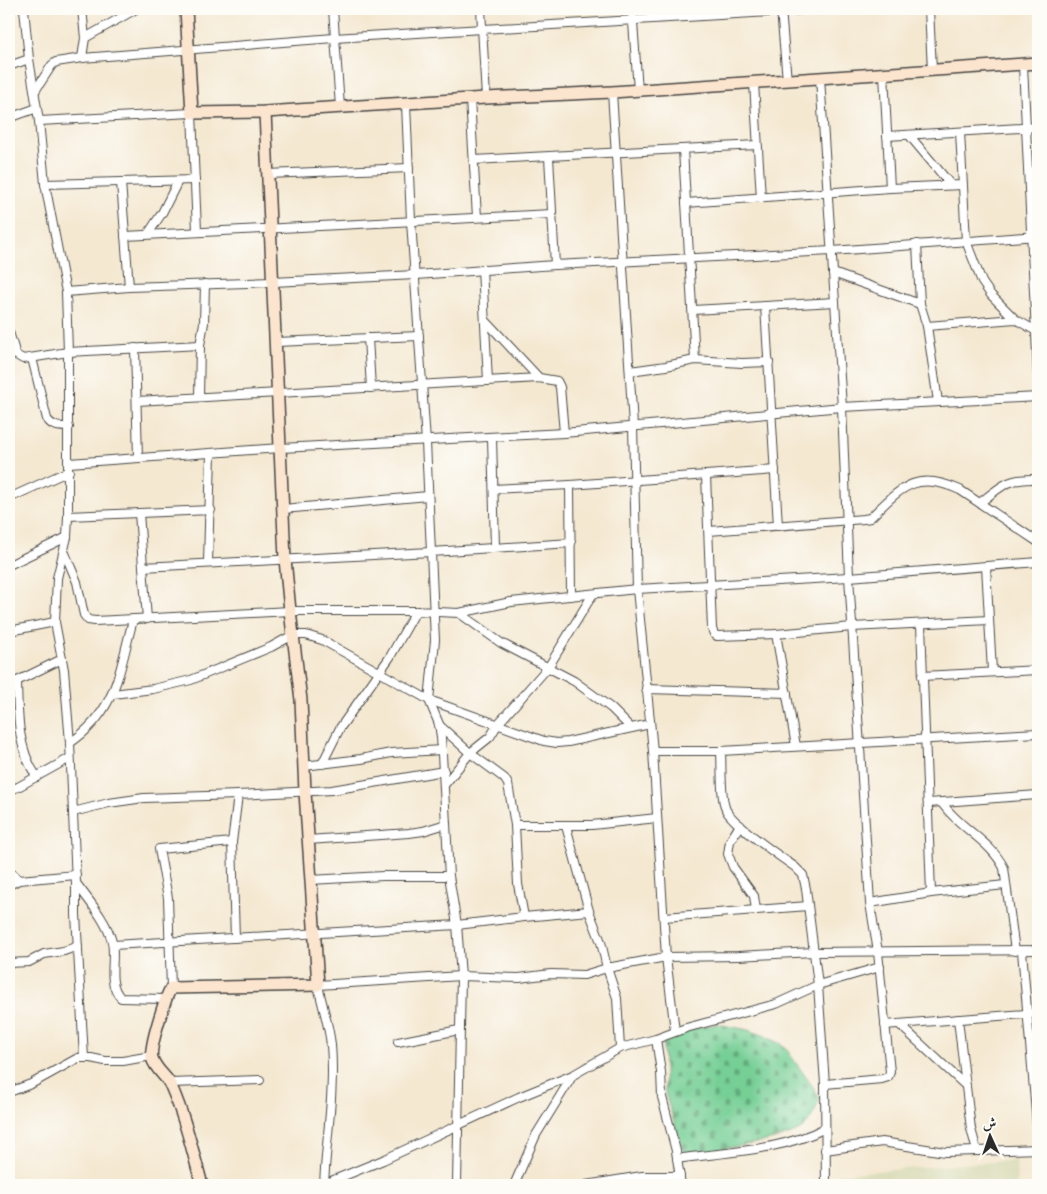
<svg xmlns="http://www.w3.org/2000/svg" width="1047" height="1194" font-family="'IM FELL DW Pica',Amiri,serif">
<defs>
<pattern id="cemetery-stones" width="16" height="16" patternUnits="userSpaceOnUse" patternTransform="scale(1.25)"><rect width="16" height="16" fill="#76cf95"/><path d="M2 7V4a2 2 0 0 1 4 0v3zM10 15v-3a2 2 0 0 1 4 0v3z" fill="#61a87a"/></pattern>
</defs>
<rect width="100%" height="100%" fill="#fdfcf7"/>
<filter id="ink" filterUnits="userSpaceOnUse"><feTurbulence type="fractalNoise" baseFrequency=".02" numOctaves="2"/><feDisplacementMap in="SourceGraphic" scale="10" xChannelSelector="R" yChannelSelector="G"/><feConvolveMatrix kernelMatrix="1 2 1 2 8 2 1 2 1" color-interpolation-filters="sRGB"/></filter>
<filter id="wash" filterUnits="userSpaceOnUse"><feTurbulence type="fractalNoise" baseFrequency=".0096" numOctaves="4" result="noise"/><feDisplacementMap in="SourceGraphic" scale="20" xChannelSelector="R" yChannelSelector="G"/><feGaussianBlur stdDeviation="1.12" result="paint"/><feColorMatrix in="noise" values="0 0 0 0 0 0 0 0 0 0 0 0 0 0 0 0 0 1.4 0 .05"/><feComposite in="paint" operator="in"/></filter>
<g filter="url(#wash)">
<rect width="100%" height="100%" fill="#f4e8d1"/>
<!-- built -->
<polygon fill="#dcdebc" points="1016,1160 1017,1185 841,1185 839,1174"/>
<!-- cemetery -->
<path fill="url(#cemetery-stones)" stroke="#507d60" d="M718 1024 748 1030 763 1035 784 1046 820 1097C816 1108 813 1118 804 1127 788 1142 709 1150 684 1154L665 1093 663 1045 669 1036 700 1027Z"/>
</g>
<g filter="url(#ink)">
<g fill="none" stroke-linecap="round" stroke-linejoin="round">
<defs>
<g id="street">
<polyline points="24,9 29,59 39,121 45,184 66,292 68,352 68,516 67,537 57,578 55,622 64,670 70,743 76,883 76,914 84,1058"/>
<polyline points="82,9 85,38 82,58"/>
<polyline points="333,9 340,107"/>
<polyline points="481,9 486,98"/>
<polyline points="632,9 638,90"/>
<polyline points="781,9 787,81"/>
<polyline points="929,9 932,70"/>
<polyline points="85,38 136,9"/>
<polyline points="1023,65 1038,375"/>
<polyline points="9,66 29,59"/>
<polyline points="884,74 890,188"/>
<polyline points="820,78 842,407 849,577 870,903 878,952 890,1072 888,1077 882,1079 825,1084"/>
<polyline points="754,83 761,198"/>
<polyline points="35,91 52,65 56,62 82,58 334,38 818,9"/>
<polyline points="612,92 633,426 637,589 653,751 666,957 675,1031"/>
<polyline points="470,99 477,217"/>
<polyline points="406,104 411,221 426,442 435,640 429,700 439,724 441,737 449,876"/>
<polyline points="9,118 37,108"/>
<polyline points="39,121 192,113 197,231"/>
<polyline points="960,132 966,241 982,282 991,295 1015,319"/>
<polyline points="909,135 951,185"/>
<polyline points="887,136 1038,127"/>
<polyline points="683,149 695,360"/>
<polyline points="549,157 555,265"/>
<polyline points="474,160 757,145"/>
<polyline points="268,174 409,168"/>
<polyline points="121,182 129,287"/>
<polyline points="45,184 195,180"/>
<polyline points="686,203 890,188 963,185"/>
<polyline points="148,234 162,213 178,181"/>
<polyline points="125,236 552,214"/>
<polyline points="917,244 920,304 927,326 938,402"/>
<polyline points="482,269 488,381"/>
<polyline points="833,273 920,304"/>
<polyline points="66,292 129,287 273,282 416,275 555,265 832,251 1038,236"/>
<polyline points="765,306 778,526"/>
<polyline points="693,310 835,302"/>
<polyline points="485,320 539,378"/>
<polyline points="927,326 1015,319 1036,331"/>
<polyline points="9,332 16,355 23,359 68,352 200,345"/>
<polyline points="368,338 371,388"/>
<polyline points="276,342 419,336"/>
<polyline points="135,348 138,458"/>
<path d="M32 358 47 419C52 427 60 427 69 427"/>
<polyline points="630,371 666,366 695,360 742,363 769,362"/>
<polyline points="199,397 200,345 204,323 205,284"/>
<polyline points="137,401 539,378 557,381 560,387 564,433"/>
<polyline points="492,438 495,547"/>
<polyline points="69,463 281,448 564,433 842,407 1038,397"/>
<polyline points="706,475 712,629 714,634 717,636 776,634 852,627 989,620"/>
<polyline points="570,485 571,596"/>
<polyline points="494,489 570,485 775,470"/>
<polyline points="9,498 69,471"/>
<path d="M980 503C1002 485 1008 478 1038 479"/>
<polyline points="283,509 428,496"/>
<polyline points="139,513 147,619"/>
<polyline points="68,516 211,510"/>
<path d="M709 531 864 519 870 518C902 487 915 470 960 490L1038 542"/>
<polyline points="64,551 77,582 84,615 88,620 95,621 290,611 416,611 459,613 511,602 637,589 849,577 1038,562"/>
<polyline points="208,563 211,453"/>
<polyline points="9,565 67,537"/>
<polyline points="986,566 992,671"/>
<polyline points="143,567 431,552 571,543"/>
<polyline points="459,613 501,643 574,681 611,708 631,728"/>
<polyline points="921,624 931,893"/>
<polyline points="9,631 55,622"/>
<polyline points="776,634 796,746"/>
<polyline points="922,676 1038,670"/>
<path d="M17 681C18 714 17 749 37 777"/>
<polyline points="9,685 62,659"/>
<polyline points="646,689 787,693"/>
<polyline points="113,694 153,689 191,680 271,647 293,635 306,635 322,640 429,700 544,741 557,743 568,742 650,724"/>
<polyline points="439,725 470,753 504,778 508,784 515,825 518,884 524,917"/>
<path d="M70 743C117 711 119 671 133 620"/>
<polyline points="653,751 721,751 1038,733"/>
<path d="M721 751C722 767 720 796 726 810 735 826 779 856 795 867L803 875 806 889 818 985 825 1084 826 1185"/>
<polyline points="322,764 340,728 390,657 416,611"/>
<polyline points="304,766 361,759 391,753 442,750"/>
<polyline points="445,784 470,753 490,737 498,724 549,666 593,594"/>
<polyline points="9,790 18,787 70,758"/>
<polyline points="929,803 1038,795"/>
<path d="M942 803C959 828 991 841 1004 868L1015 951"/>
<polyline points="73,812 109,803 144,798 238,795"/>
<polyline points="515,825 592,825 657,818"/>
<polyline points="740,825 730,841 728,854 733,867 754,896 756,910"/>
<polyline points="566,826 589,911 601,942 607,968 617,998 620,1048"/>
<polyline points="308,840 409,833 423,831 446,824"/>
<polyline points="9,870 19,880"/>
<polyline points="310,880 383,876 449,876 457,925 461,976 457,1185"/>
<path d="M76 883C89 901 107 921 112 942 116 961 106 983 121 998L165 999"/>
<polyline points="9,885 19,880 76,875"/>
<polyline points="870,903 931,893 1005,885"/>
<polyline points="664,917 808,906"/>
<polyline points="235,938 232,842 238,795 332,790 444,771"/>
<polyline points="113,945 457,925 524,917 589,911"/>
<polyline points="1022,951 1038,1136"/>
<polyline points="9,963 29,962 44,954 64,951 78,946"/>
<polyline points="171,988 168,898 159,849 232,842"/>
<polyline points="958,1019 971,1129 977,1151"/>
<polyline points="899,1024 966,1086"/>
<polyline points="885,1025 1038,1013"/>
<polyline points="656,1039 661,1072 662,1097 676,1151 681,1185"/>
<polyline points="398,1042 459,1030"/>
<polyline points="170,1083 260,1080"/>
<polyline points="9,1092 31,1084 78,1058 91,1058 105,1061 123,1061 151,1056"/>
<polyline points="825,1150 882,1142 945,1152 1038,1149"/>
<path d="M677 1159C725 1152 782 1151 825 1128"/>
<polyline points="324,1184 383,1160 519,1097 573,1075 620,1048 656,1039 686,1028 776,1004 818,985 880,967"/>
<path d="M324 1185C326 1140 335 1091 331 1045 329 1025 322 1005 318 985L461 976 519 978 551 974 584 975 607 968 666 957 738 956 814 952 1038 950"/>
<polyline points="514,1185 536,1135 573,1075"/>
<polyline points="586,1185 642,1176 680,1176"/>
</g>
<g id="secondary">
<polyline points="186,9 192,113 265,112 486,98 612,92 1038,63"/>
<path d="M202 1185C193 1152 185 1118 171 1086 167 1076 156 1071 152 1058 149 1048 165 998 171 988L318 985 305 792 301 700 290 611 285 559 265 112"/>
</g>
</defs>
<!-- street casing -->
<use href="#street" stroke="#494744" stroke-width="10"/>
<!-- secondary casing -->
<use href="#secondary" stroke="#494744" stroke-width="14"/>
<!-- street -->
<use href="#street" stroke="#fff" stroke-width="8"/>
<!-- secondary -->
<use href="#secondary" stroke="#fce5cf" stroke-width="11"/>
</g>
</g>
<!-- margin -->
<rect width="1047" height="1194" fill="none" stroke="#fdfcf7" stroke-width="30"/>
<!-- north arrow -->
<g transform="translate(990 1136) rotate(357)" stroke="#fdfcf7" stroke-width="4" paint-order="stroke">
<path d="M0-4L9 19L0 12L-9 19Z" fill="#2b2b2b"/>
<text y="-8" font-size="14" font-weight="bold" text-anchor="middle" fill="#2b2b2b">ش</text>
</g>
</svg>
